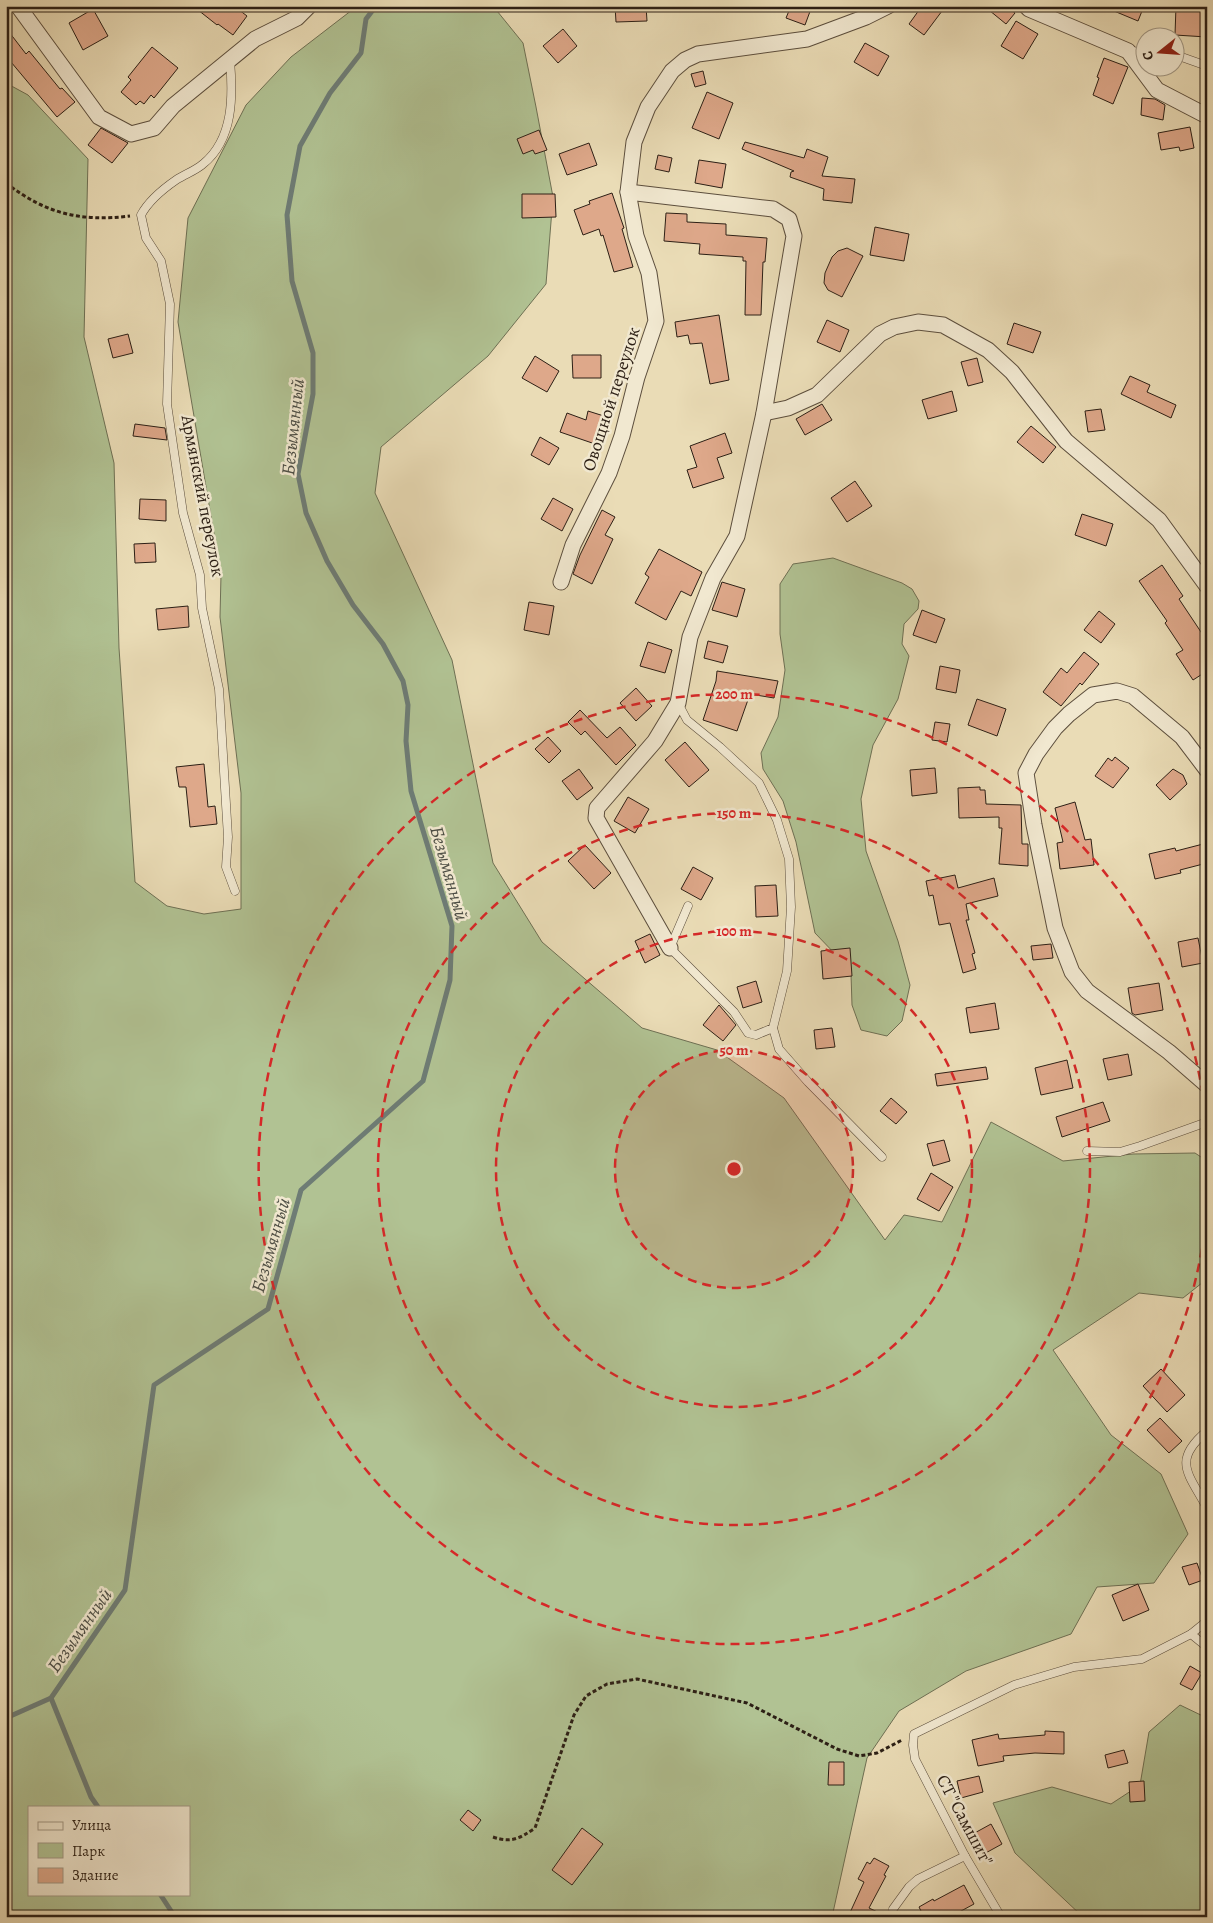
<svg xmlns="http://www.w3.org/2000/svg" width="1213" height="1923" font-family="Alegreya,serif">
<rect width="100%" height="100%" fill="#eadcb6"/>
<filter id="stains"><feTurbulence type="fractalNoise" baseFrequency=".004" numOctaves="4"/><feColorMatrix values="0 0 0 0 .2 0 0 0 0 .09 0 0 0 0 .02 0 0 0 .5 -.17"/></filter>
<radialGradient id="worn" r=".72"><stop offset=".6" stop-color="#630" stop-opacity="0"/><stop offset="1" stop-color="#630" stop-opacity=".3"/></radialGradient>
<!-- green -->
<g fill="#b1c293" stroke="#6e7054" fill-rule="evenodd">
<path d="M366 6H493L523 43 536 107 553 197 546 284 488 356 381 447 375 493 452 660 493 863 542 942 642 1028 717 1050 784 1098 885 1240 904 1215 942 1222 991 1122 1063 1161 1133 1154 1195 1153 1207 1161V1279L1183 1298 1139 1293 1053 1350 1111 1435 1161 1474 1188 1534 1154 1583 1097 1587 1071 1634 966 1671 899 1711 867 1758 832 1917H6V83L28 95 88 159 84 337 114 463 119 648 135 882 167 906 204 914 241 909V793L220 617 221 575 178 322 188 218 246 105 291 57 352 10ZM29 1807H189V1894H29Z"/>
<polygon points="833,558 902,583 912,589 919,601 918,609 904,624 902,644 909,656 898,699 873,745 861,799 866,851 898,941 910,985 902,1021 887,1036 861,1030 852,1005 851,974 838,957 815,933 796,842 783,801 763,769 761,753 778,717 785,670 780,634 780,584 793,564"/>
<polygon points="1180,1705 1207,1718 1207,1917 1083,1917 1015,1853 993,1803 1052,1787 1111,1804 1140,1785 1149,1732"/>
</g>
<g fill="none" stroke-linecap="round" stroke-linejoin="round">
<!-- stream -->
<g stroke="#6e7c75" stroke-width="5">
<polyline points="51,1698 91,1797 98,1807"/>
<polyline points="6,1718 51,1698 125,1590 154,1385 268,1309 301,1190 423,1081 450,980 452,926 411,791 406,741 408,705 403,681 383,644 353,605 327,561 306,513 298,474 313,394 313,353 292,281 287,215 300,146 330,93 361,53 366,19 376,6"/>
<polyline points="160,1894 175,1917"/>
</g>
</g>
<!-- building -->
<g fill="#dea88a" stroke="#2c1f15">
<polygon points="193,6 234,6 247,16 233,35 218,24 217,25"/>
<polygon points="615,6 646,6 647,21 616,22"/>
<polygon points="791,6 812,6 805,25 786,18"/>
<polygon points="922,6 935,6 942,11 924,35 909,24"/>
<polygon points="984,6 1006,6 1015,13 1006,24"/>
<polygon points="1102,6 1144,6 1138,21"/>
<polygon points="1176,6 1207,6 1207,37 1175,35"/>
<polygon points="93,9 108,36 83,50 69,23"/>
<polygon points="1016,21 1038,34 1023,59 1001,46"/>
<polygon points="6,28 26,54 29,51 60,89 62,88 75,102 57,117 6,56"/>
<polygon points="563,29 577,46 558,63 543,46"/>
<polygon points="865,43 889,56 878,76 854,62"/>
<polygon points="152,47 178,68 154,98 151,95 144,104 140,101 136,105 121,92 131,80 128,77"/>
<polygon points="1104,58 1128,67 1113,104 1093,95 1099,78 1097,77"/>
<polygon points="703,71 706,84 695,87 691,74"/>
<polygon points="707,92 733,103 719,139 692,128"/>
<polygon points="1142,98 1155,99 1165,105 1163,120 1141,115"/>
<polygon points="1190,127 1194,148 1180,151 1179,147 1161,150 1158,133"/>
<polygon points="101,128 128,143 112,163 88,145"/>
<polygon points="539,130 547,150 535,154 533,150 523,154 517,139"/>
<polygon points="745,142 804,158 807,149 828,157 822,176 855,179 852,203 823,200 824,189 790,177 791,172 794,171 742,149"/>
<polygon points="589,143 597,165 567,175 559,154"/>
<polygon points="658,155 672,158 669,172 655,169"/>
<polygon points="699,160 726,164 722,188 695,183"/>
<polygon points="612,193 624,228 622,229 633,267 614,272 603,235 601,236 599,229 583,235 574,210 590,204 589,201"/>
<polygon points="522,194 555,194 556,217 522,218"/>
<polygon points="666,213 687,214 687,222 726,224 726,235 767,238 765,262 763,262 761,315 745,315 746,261 743,261 743,257 699,254 700,244 664,241"/>
<polygon points="875,227 909,234 904,261 870,255"/>
<polygon points="847,248 863,256 842,297 828,290 824,283 825,273 832,257 838,251"/>
<polygon points="719,315 729,380 710,384 702,343 690,344 688,335 677,337 675,322"/>
<polygon points="827,320 849,330 840,352 817,342"/>
<polygon points="1014,323 1041,332 1033,353 1007,344"/>
<polygon points="128,334 133,353 113,358 108,339"/>
<polygon points="572,355 601,355 601,378 573,378"/>
<polygon points="535,356 559,371 547,392 522,378"/>
<polygon points="977,358 983,382 968,386 961,362"/>
<polygon points="1130,376 1150,385 1147,392 1176,405 1171,418 1121,394"/>
<polygon points="952,391 957,411 928,419 922,400"/>
<polygon points="822,404 832,420 805,435 796,419"/>
<polygon points="1101,409 1105,430 1088,432 1085,411"/>
<polygon points="588,411 607,417 598,445 560,432 567,413 586,420"/>
<polygon points="135,424 165,428 167,440 133,436"/>
<polygon points="1031,426 1056,447 1043,463 1017,442"/>
<polygon points="725,433 732,453 717,458 724,478 693,488 687,470 697,467 690,446"/>
<polygon points="540,437 559,448 549,465 531,455"/>
<polygon points="855,481 872,506 847,522 831,498"/>
<polygon points="553,498 573,509 562,531 541,519"/>
<polygon points="140,499 166,500 166,521 139,519"/>
<polygon points="602,510 615,517 605,535 613,539 592,584 573,574 580,555"/>
<polygon points="1082,514 1113,524 1106,546 1075,535"/>
<polygon points="155,543 156,562 135,563 134,544"/>
<polygon points="659,549 702,572 691,596 681,591 666,620 635,603 649,577 645,574"/>
<polygon points="1162,565 1183,596 1179,599 1207,641 1207,671 1193,680 1176,654 1183,650 1165,623 1167,621 1139,581"/>
<polygon points="722,582 745,589 737,617 712,610"/>
<polygon points="529,602 554,606 549,635 524,630"/>
<polygon points="188,606 189,627 158,630 156,609"/>
<polygon points="922,610 945,619 936,643 913,635"/>
<polygon points="1099,611 1115,624 1101,643 1084,630"/>
<polygon points="708,641 728,646 723,663 704,658"/>
<polygon points="648,642 672,650 665,673 640,666"/>
<polygon points="1084,652 1099,664 1082,685 1080,683 1061,706 1043,692 1061,668 1067,673"/>
<polygon points="940,666 960,670 956,693 936,689"/>
<polygon points="717,671 778,681 774,698 750,694 737,731 703,720 716,681"/>
<polygon points="636,688 652,706 636,721 620,703"/>
<polygon points="977,699 1006,709 997,736 968,725"/>
<polygon points="580,710 607,738 620,727 636,745 616,765 585,731 581,735 568,722"/>
<polygon points="935,722 950,724 947,742 932,740"/>
<polygon points="548,737 561,751 549,763 535,749"/>
<polygon points="685,742 709,770 689,787 665,760"/>
<polygon points="1115,757 1129,768 1113,788 1095,776 1108,758 1112,761"/>
<polygon points="204,764 208,807 215,806 217,824 190,827 186,787 179,787 176,767"/>
<polygon points="935,768 937,793 912,796 910,770"/>
<polygon points="579,769 593,788 577,800 562,781"/>
<polygon points="1173,769 1183,775 1187,784 1170,800 1156,785"/>
<polygon points="980,787 980,790 985,790 986,804 1021,805 1022,844 1028,844 1028,866 999,864 1002,828 999,828 999,817 959,818 958,788"/>
<polygon points="628,797 649,809 635,833 614,821"/>
<polygon points="1075,802 1085,840 1091,839 1094,865 1060,869 1057,843 1063,842 1055,808"/>
<polygon points="1207,843 1207,863 1180,870 1181,873 1155,879 1149,854 1175,848 1176,851"/>
<polygon points="585,845 611,873 594,889 568,861"/>
<polygon points="693,867 713,878 701,900 681,889"/>
<polygon points="955,875 958,888 994,878 998,896 966,904 969,920 966,920 975,953 972,954 976,969 963,973 950,923 939,925 933,895 929,896 926,881"/>
<polygon points="776,885 778,916 756,917 755,886"/>
<polygon points="650,934 660,955 645,963 635,941"/>
<polygon points="1198,938 1203,963 1182,967 1178,942"/>
<polygon points="1051,944 1053,958 1033,960 1031,946"/>
<polygon points="850,948 852,976 823,979 821,951"/>
<polygon points="756,981 762,1002 743,1008 737,987"/>
<polygon points="1159,983 1163,1010 1135,1015 1132,1013 1128,988"/>
<polygon points="995,1003 999,1029 970,1033 966,1008"/>
<polygon points="719,1005 736,1025 723,1041 703,1025"/>
<polygon points="832,1028 835,1047 816,1049 814,1030"/>
<polygon points="1128,1054 1132,1075 1108,1080 1103,1059"/>
<polygon points="1067,1060 1073,1088 1041,1095 1035,1068"/>
<polygon points="986,1067 988,1079 937,1086 935,1074"/>
<polygon points="891,1098 907,1112 896,1124 880,1111"/>
<polygon points="1103,1102 1110,1121 1062,1137 1056,1117"/>
<polygon points="944,1140 950,1161 933,1166 927,1144"/>
<polygon points="931,1173 953,1187 939,1211 917,1199"/>
<polygon points="1161,1369 1185,1395 1167,1412 1143,1386"/>
<polygon points="1160,1418 1182,1441 1169,1453 1147,1430"/>
<polygon points="1197,1563 1203,1580 1189,1585 1182,1567"/>
<polygon points="1138,1584 1149,1610 1123,1621 1112,1595"/>
<polygon points="1190,1666 1202,1673 1192,1690 1180,1684"/>
<polygon points="1045,1731 1064,1732 1064,1754 1035,1753 1003,1756 1004,1761 978,1766 972,1740 998,1734 999,1739 1045,1735"/>
<polygon points="1124,1750 1128,1763 1108,1768 1105,1755"/>
<polygon points="829,1762 844,1762 844,1785 828,1785"/>
<polygon points="979,1776 983,1792 961,1798 957,1781"/>
<polygon points="1144,1781 1145,1801 1130,1802 1129,1782"/>
<polygon points="468,1810 481,1820 473,1831 460,1820"/>
<polygon points="991,1824 1002,1844 982,1855 971,1835"/>
<polygon points="582,1828 603,1844 572,1885 552,1870"/>
<polygon points="874,1858 889,1866 884,1875 886,1876 869,1908 888,1917 848,1917 864,1882 858,1879 867,1862 870,1864"/>
<polygon points="964,1885 974,1904 950,1917 924,1917 919,1907 933,1899 934,1901"/>
</g>
<g fill="none" stroke-linecap="round" stroke-linejoin="round">
<defs>
<g id="service">
<polyline points="1128,51 1146,52"/>
<polyline points="1176,55 1207,66"/>
<path d="M230 60C233 95 234 139 203 164 195 171 185 174 176 180 163 189 149 200 141 215L146 238 161 261 170 304 167 404 183 513 200 575 202 608 219 689 228 837 226 867 235 891"/>
<polyline points="678,703 687,720 720,747 759,783 777,820 789,859 791,907 787,971 773,1028 756,1035 748,1033 734,1012 670,948 688,906"/>
<polyline points="773,1028 779,1049 808,1082 882,1157"/>
<polyline points="1087,1151 1120,1152 1140,1146 1207,1122"/>
<path d="M1207 1431C1171 1461 1189 1474 1207 1508"/>
<polyline points="1191,1634 1207,1647"/>
<polyline points="893,1909 909,1887 918,1879 965,1856"/>
<polyline points="1001,1917 965,1856 915,1759 913,1745 914,1734 1014,1685 1074,1667 1142,1659 1191,1634 1207,1621"/>
</g>
<g id="minor">
<polyline points="18,6 99,117 131,134 154,128 173,106 255,39 297,18 309,6"/>
<polyline points="1026,6 1029,9 1128,51 1157,90 1207,116"/>
<polyline points="628,192 773,209 789,219 794,236 764,413 737,536 713,578 690,637 678,703 655,741 597,808 596,818 670,948"/>
<polyline points="764,413 788,408 817,395 880,334 894,327 918,322 943,325 988,350 1012,372 1066,441 1159,520 1207,586"/>
<polyline points="561,582 573,545 609,473 622,436 637,377 656,321 649,273 636,236 628,192 634,142 648,107 672,71 685,60 698,54 807,39 866,17 888,6"/>
<polyline points="1207,770 1182,737 1133,696 1117,691 1093,695 1069,714 1055,728 1036,754 1026,773 1034,825 1055,928 1072,972 1087,991 1169,1052 1207,1085"/>
</g>
</defs>
<!-- service casing -->
<use href="#service" stroke="#5c4e3d" stroke-width="9"/>
<!-- minor casing -->
<use href="#minor" stroke="#5c4e3d" stroke-width="17"/>
<!-- path -->
<g stroke="#2c1f15" stroke-width="3" stroke-dasharray="4 2.5" stroke-linecap="butt">
<path d="M6 183C46 214 81 222 130 216"/>
<path d="M493 1837C511 1843 519 1839 535 1828L574 1715 586 1696 607 1684 637 1679 747 1703 837 1749 859 1756 877 1753 902 1740"/>
</g>
<!-- service -->
<use href="#service" stroke="#f1e8d0" stroke-width="8"/>
<!-- minor -->
<use href="#minor" stroke="#f1e8d0" stroke-width="15"/>
</g>
<!-- distance rings -->
<circle cx="734" cy="1169" r="119" fill="#d62828" fill-opacity=".12"/>
<g fill="none" stroke="#d62828" stroke-width="2.5" stroke-dasharray="9 6">
<circle cx="734" cy="1169" r="119"/>
<circle cx="734" cy="1169" r="238"/>
<circle cx="734" cy="1169" r="356"/>
<path d="M1206 1219A475 475 0 1 1 1206 1119"/>
</g>
<g text-anchor="middle" stroke-width="5" stroke-linejoin="round" paint-order="stroke">
<!-- street labels -->
<g font-size="18" fill="#2c1f15" stroke="#f1e8d0">
<text transform="translate(611 399) rotate(-72)" y="6">Овощной переулок</text>
<text transform="translate(203 496) rotate(79)" y="6">Армянский переулок</text>
<text transform="translate(965 1820) rotate(62)" y="6">СТ "Самшит"</text>
</g>
<!-- water labels -->
<g font-size="19" font-style="italic" fill="#4d4e45" stroke="#f1e8d0">
<text transform="translate(292 427) rotate(-84)" y="7">Безымянный</text>
<text transform="translate(450 873) rotate(74)" y="7">Безымянный</text>
<text transform="translate(270 1245) rotate(-74)" y="7">Безымянный</text>
<text transform="translate(79 1630) rotate(-55)" y="7">Безымянный</text>
</g>
</g>
<circle cx="734" cy="1169" r="8" fill="#d62828" stroke="#f1e8d0" stroke-width="2.5"/>
<g font-size="15" text-anchor="middle" font-weight="bold" fill="#d62828" stroke="#f1e8d0" stroke-width="5" stroke-linejoin="round" paint-order="stroke">
<text x="734" y="699">200 m</text>
<text x="734" y="818">150 m</text>
<text x="734" y="936">100 m</text>
<text x="734" y="1055">50 m</text>
</g>
<!-- margin -->
<rect width="1213" height="1923" fill="none" stroke="#eadcb6" stroke-width="25"/>
<rect x="8" y="8" width="1198" height="1908" fill="none" stroke="#2c1f15" stroke-width="2.5"/>
<rect x="12" y="12" width="1188" height="1898" fill="none" stroke="#2c1f15"/>
<!-- legend -->
<rect x="28" y="1806" width="162" height="90" fill="#f1e8d0" stroke="#a29885"/>
<rect x="38" y="1822" width="25" height="8" fill="#f1e8d0" stroke="#a29885"/>
<text x="72" y="1830" font-size="15" fill="#2c1f15">Улица</text>
<rect x="38" y="1843" width="25" height="15" fill="#b1c293" stroke="#a29885"/>
<text x="72" y="1856" font-size="15" fill="#2c1f15">Парк</text>
<rect x="38" y="1868" width="25" height="15" fill="#dea88a" stroke="#a29885"/>
<text x="72" y="1880" font-size="15" fill="#2c1f15">Здание</text>
<!-- north arrow -->
<g transform="translate(1160 52) rotate(253)"><circle r="24" fill="#f1e8d0" stroke="#a29885"/>
<path d="M0-4L9 19L0 12L-9 19Z" fill="#8f2418"/>
<text y="-8" font-size="14" font-weight="bold" text-anchor="middle" fill="#2c1f15">С</text>
</g>
<rect width="100%" height="100%" filter="url(#stains)"/>
<rect width="100%" height="100%" fill="url(#worn)"/>
</svg>
